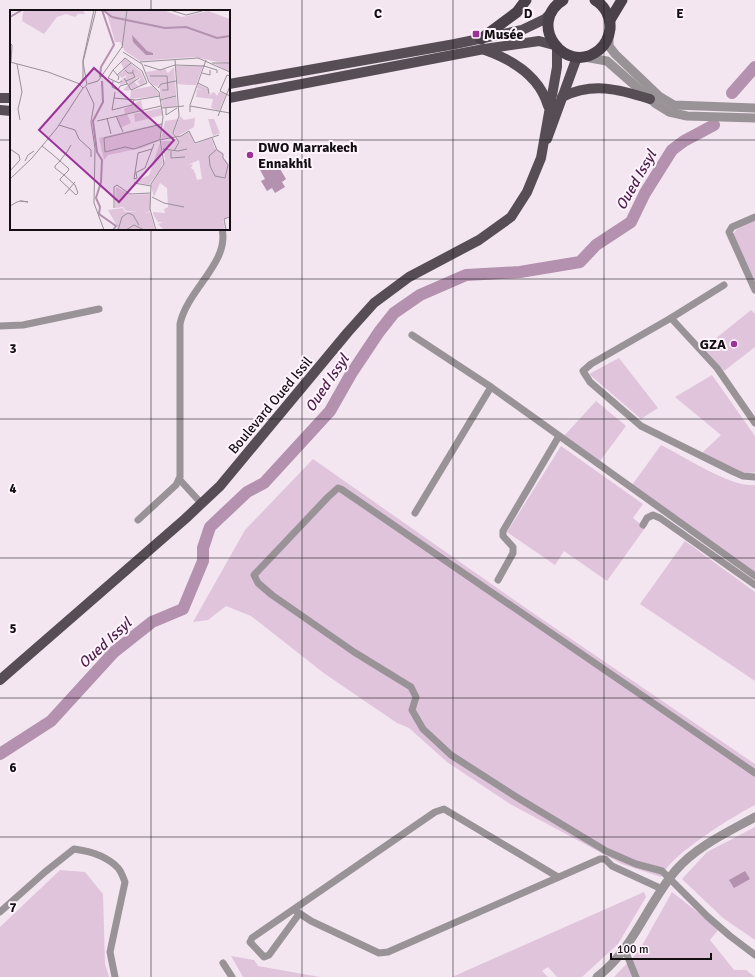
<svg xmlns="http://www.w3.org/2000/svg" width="755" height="977" font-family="Signika,sans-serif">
<rect width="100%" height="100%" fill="#f3e6f1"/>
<!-- green -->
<g fill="#e0c4dc">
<polygon points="755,220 755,281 745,262 733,234 737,229"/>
<polygon points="751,310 755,314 755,347 724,371 704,348"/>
<polygon points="619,358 658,408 641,419 589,374"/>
<path d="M712 375 755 436V472C742 477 714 459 702 453L721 435 675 397Z"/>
<polygon points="596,401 626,426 600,461 564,436"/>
<path d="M661 445C683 456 732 488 755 485V575L632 485Z"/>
<polygon points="561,446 643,504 633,518 645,528 607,581 564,551 555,565 507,532"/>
<path d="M313 459 530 611 755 764V805C733 816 669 856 661 877L622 864 510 804 447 762 409 728 397 723 325 674 251 616 226 606 208 620 193 622 245 530Z"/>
<polygon points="685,541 755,592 755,681 640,604"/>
<polygon points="755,827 755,940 723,918 682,879 707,852"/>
<polygon points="60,870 85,872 103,894 105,964 109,977 0,977 0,927"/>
<polygon points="644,892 646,897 618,944 582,977 557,977 548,967 542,971 548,977 452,977"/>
<polygon points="672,892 719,929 710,940 734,970 746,970 755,977 614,977 639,951"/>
<polygon points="231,956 254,960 258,966 320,977 243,977"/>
</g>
<!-- water -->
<g fill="#b391af">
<polygon points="271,164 275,169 279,167 286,179 282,182 285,187 275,193 272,188 267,191 261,181 265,179 260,170"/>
<polygon points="745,871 750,879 734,888 729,880"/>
</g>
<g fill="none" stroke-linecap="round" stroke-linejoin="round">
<!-- river -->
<g stroke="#b391af" stroke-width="12">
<polyline points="732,93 755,67"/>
<polyline points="0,754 51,721 114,652 152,622 183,609 203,561 203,548 210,527 247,492 264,483 330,411 351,374 379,332 394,313 420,295 466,275 520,272 580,262 596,245 631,222 645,193 672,150 684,141 714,125"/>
</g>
<!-- minor -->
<g stroke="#999398" stroke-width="7">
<polyline points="755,217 732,227 729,232 755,290"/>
<polyline points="724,285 671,318 591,364 583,371 590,382 641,426 734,472 743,476 755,477"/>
<polyline points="671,318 717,368 755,423"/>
<polyline points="0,326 23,325 99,309"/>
<polyline points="412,335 491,387 755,576"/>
<polyline points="179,479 201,503"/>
<polyline points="415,513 491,387"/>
<path d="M138 520 176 485 180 477V324C187 290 230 262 222 229"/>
<polyline points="643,525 647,518 653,515 660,518 755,585"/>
<polyline points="498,580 513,553 513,547 503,536 503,531 559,436"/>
<polyline points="755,773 341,489 338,488 328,497 254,575 258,583 272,595 354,652 411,687 416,697 412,710 423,729 451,755 518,798 606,851 636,864 662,871 708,917 730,936 755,955"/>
<polyline points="296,911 311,921 379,953 388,952 600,859 605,859 612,866 662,889"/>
<path d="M0 912 45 872 74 849C89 851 107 856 118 868 121 871 123 877 125 882L110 952 115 977"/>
<polyline points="299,914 269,955 264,957 250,942 252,938 435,812 444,809 558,877"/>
<polyline points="625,950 636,977"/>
<polyline points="223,963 232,977"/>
</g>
<!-- tertiary -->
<g stroke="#999398" stroke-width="9">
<polyline points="609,35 609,46 615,54 659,96 674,105 755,108"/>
<polyline points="584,57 607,61 656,104 669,112 687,116 755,118"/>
<path d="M597 977C634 949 647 904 676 870 697 846 728 832 755 817"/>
</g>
<!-- primary -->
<g stroke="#564d55" stroke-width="10">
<path d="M485 50C513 60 540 77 548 106"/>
<polyline points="229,84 455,44 522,30 545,19 551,13"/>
<path d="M562 97C593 82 618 89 650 99"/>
<polyline points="0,98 11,98"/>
<polyline points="229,98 484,49 539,41 554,45"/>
<polyline points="0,110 11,111"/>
<polyline points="547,139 577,57"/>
<polyline points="0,680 185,519 220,486 348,332 374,303 409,277 479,240 511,217 527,192 541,158 557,67 557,47"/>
</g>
<!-- trunk -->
<g stroke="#4a414a" stroke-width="11">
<path d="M563 0C526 23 565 77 599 50 605 45 609 37 610 29 611 17 605 6 595 0"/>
<polyline points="610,20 622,0"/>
<polyline points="481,39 517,12 526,0"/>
</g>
</g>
<!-- grid -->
<path fill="none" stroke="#120e12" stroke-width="1" stroke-opacity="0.55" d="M151 0V11M302 0V977M453 0V977M604 0V977M0 140H11M229 140H755M151 229V977M0 279H755M0 419H755M0 558H755M0 698H755M0 837H755"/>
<!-- markers -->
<g fill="#9b3397" stroke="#fff4fd" stroke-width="1.5">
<rect x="472" y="30" width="8" height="8" rx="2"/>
<circle cx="250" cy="155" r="4"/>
<circle cx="734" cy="344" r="4"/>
</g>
<g text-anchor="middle" stroke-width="4" stroke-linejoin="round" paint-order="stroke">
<!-- poi labels -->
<g font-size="14" font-weight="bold" fill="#120e12" stroke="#fff4fd" text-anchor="start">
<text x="484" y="39">Musée</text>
<text x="258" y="152">DWO Marrakech<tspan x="258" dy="16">Ennakhil</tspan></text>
<text x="726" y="349" text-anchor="end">GZA</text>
</g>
<!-- street labels -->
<g font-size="14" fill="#120e12" stroke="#fff4fd">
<text transform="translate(270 405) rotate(-50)" y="5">Boulevard Oued Issil</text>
</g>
<!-- water labels -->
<g font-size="15" font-style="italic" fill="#4b1f48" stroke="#fff4fd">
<text transform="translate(636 180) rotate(-60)" y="5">Oued Issyl</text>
<text transform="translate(327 383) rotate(-56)" y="5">Oued Issyl</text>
<text transform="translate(105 643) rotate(-43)" y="5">Oued Issyl</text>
</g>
</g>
<!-- overview -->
<g transform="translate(10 10)">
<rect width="220" height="220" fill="#f3e6f1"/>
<path d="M17 0H73L75 4H68L65 7 56 4 47 7 34 24 12 11 13 2ZM96 0H153L172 7 198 1 220 9V62L203 53 218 54 184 47 130 51 115 41 110 32H105ZM114 48 131 62 136 74 131 76 127 72 131 68 125 67 127 68 124 72 129 76 118 81 113 80 119 74 116 71V73L110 75 111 70 115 68 117 65 112 68 108 65 118 57 114 60 111 53ZM166 56H193L186 75H178L167 74ZM164 57 167 96 153 98 151 90 165 87 151 89 149 74 147 77 141 74 136 62 155 59 158 63ZM188 74 198 79 199 85 204 82 207 86 209 82 216 84 209 101 201 98 203 89 186 87 187 79 193 80 187 78ZM142 76 147 79 149 86 120 89 121 80ZM131 90 133 100 115 104 114 99ZM151 98 153 105 125 112 124 104ZM117 104 121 113 110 118 107 107ZM170 106 174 110 185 108 184 117 166 127 164 122ZM168 109 163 124 165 127 151 129 155 111ZM198 109H204L210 123 203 126ZM152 113 149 131 132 138 98 145 94 150 89 128ZM179 121 185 134 201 128 205 138 213 143V147L219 154 220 207 213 209 215 220H154L148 214 153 212H148L144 206 143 202 155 203 154 199 158 197 157 178 150 173 144 187 141 176 155 149 151 131H162ZM189 150 192 169 187 170 184 160 181 158 183 154 178 155ZM150 133 152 146 148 147H152L153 155 139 175 124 172 139 165ZM106 177 121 185 141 184 140 201 134 203 140 202 145 220H107V216L98 200 113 198 115 202 129 201H116L113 197 105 198Z" fill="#e0c4dc" fill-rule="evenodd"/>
<path d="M122 25 137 41 143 43V45H136L123 32Z" fill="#b391af"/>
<path fill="none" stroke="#b391af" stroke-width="2" d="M93 0 102 7 155 18 176 17 207 28 220 26M0 7 12 0M90 67 91 57 104 35 92 0M92 71 93 92 83 111 87 142 92 150 91 172 86 188 90 197 89 204 106 216 103 220"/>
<path fill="none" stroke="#999098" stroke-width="1" d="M84 0 73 50V68L70 75 73 78 77 75 73 52 86 0M160 0 176 5 192 1M0 33 2 35 1 52M112 38 117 0M113 42 132 54 139 72 149 82 153 107 150 129 154 154 141 174 140 199 146 220M0 52 38 62 70 74M130 52 188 48 220 62M202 53H220M7 54 12 82 8 99 10 110M134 55 150 60 165 55 195 56M194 56 207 60V63M103 60 98 68 109 73 112 71M115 60 118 63H123V60M192 63 200 65V60M107 65 121 53M140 66H157L158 80H152M220 66 217 65 210 81 220 86M114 68 116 71 125 67 123 63M108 70 109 67 103 60 115 48 132 61 137 73 121 80 117 73M103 71 102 77 108 80 110 76 117 74 116 71M188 73 198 78 199 84M78 74 88 71 112 37M119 75 129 68M76 77 84 94 81 112 85 138 84 193 94 220M148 78 151 74 166 71M105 82 102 100 122 95 124 90M104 88 126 90 150 86M150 90 166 86M180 96 220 103M152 98 174 96M156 98V105L167 98M180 102V95L196 50M106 106 113 122M208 106 220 76M97 108 101 124M87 111 151 96M152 114 94 128 95 142 115 137 124 139 149 130 171 126 179 121 185 133 209 125M49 115 65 120 69 129 81 140V147M202 128 207 140 213 144V148L218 155 215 168 205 166 200 156 199 146 206 140M32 136 42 144 58 158 59 159 58 161 50 169V170L66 185 68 183 65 175 54 165 45 158V156L50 151 52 148 57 142 61 135M0 139 9 145 10 150 0 161M153 139 168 141 177 139M161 141V148L175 147M164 141 169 132 163 123 169 106 165 50M15 151 18 145 24 141M125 163 135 158 144 134M126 163 127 168 124 169 128 143 142 139M0 169 22 148 47 118 73 78M124 173 141 176M55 184 65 172M142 187 154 193 174 197M0 196 7 192 10 191H12L18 192 10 191M104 198V177L107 175 120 184 141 183M108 220 112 207 118 203 123 205 129 215M116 220 124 215 134 220M216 220 214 209 220 207"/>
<path fill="#9b3397" fill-opacity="0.15" stroke="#9b3397" stroke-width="2" d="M84 58 164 130 109 192 29 120Z"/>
<rect width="220" height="220" fill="none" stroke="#120e12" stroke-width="2"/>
</g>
<g font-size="13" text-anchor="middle" font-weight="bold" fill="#120e12" stroke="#fff4fd" stroke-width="4" stroke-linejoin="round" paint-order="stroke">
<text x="378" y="18">C</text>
<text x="528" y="18">D</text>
<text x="680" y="18">E</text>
<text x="13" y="353">3</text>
<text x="13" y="493">4</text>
<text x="13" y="633">5</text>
<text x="13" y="772">6</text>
<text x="13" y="912">7</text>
</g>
<!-- scale -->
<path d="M611 953v6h100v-6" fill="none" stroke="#120e12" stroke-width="2"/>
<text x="617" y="953" font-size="12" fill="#120e12" stroke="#fff4fd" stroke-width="3" paint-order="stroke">100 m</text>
</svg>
